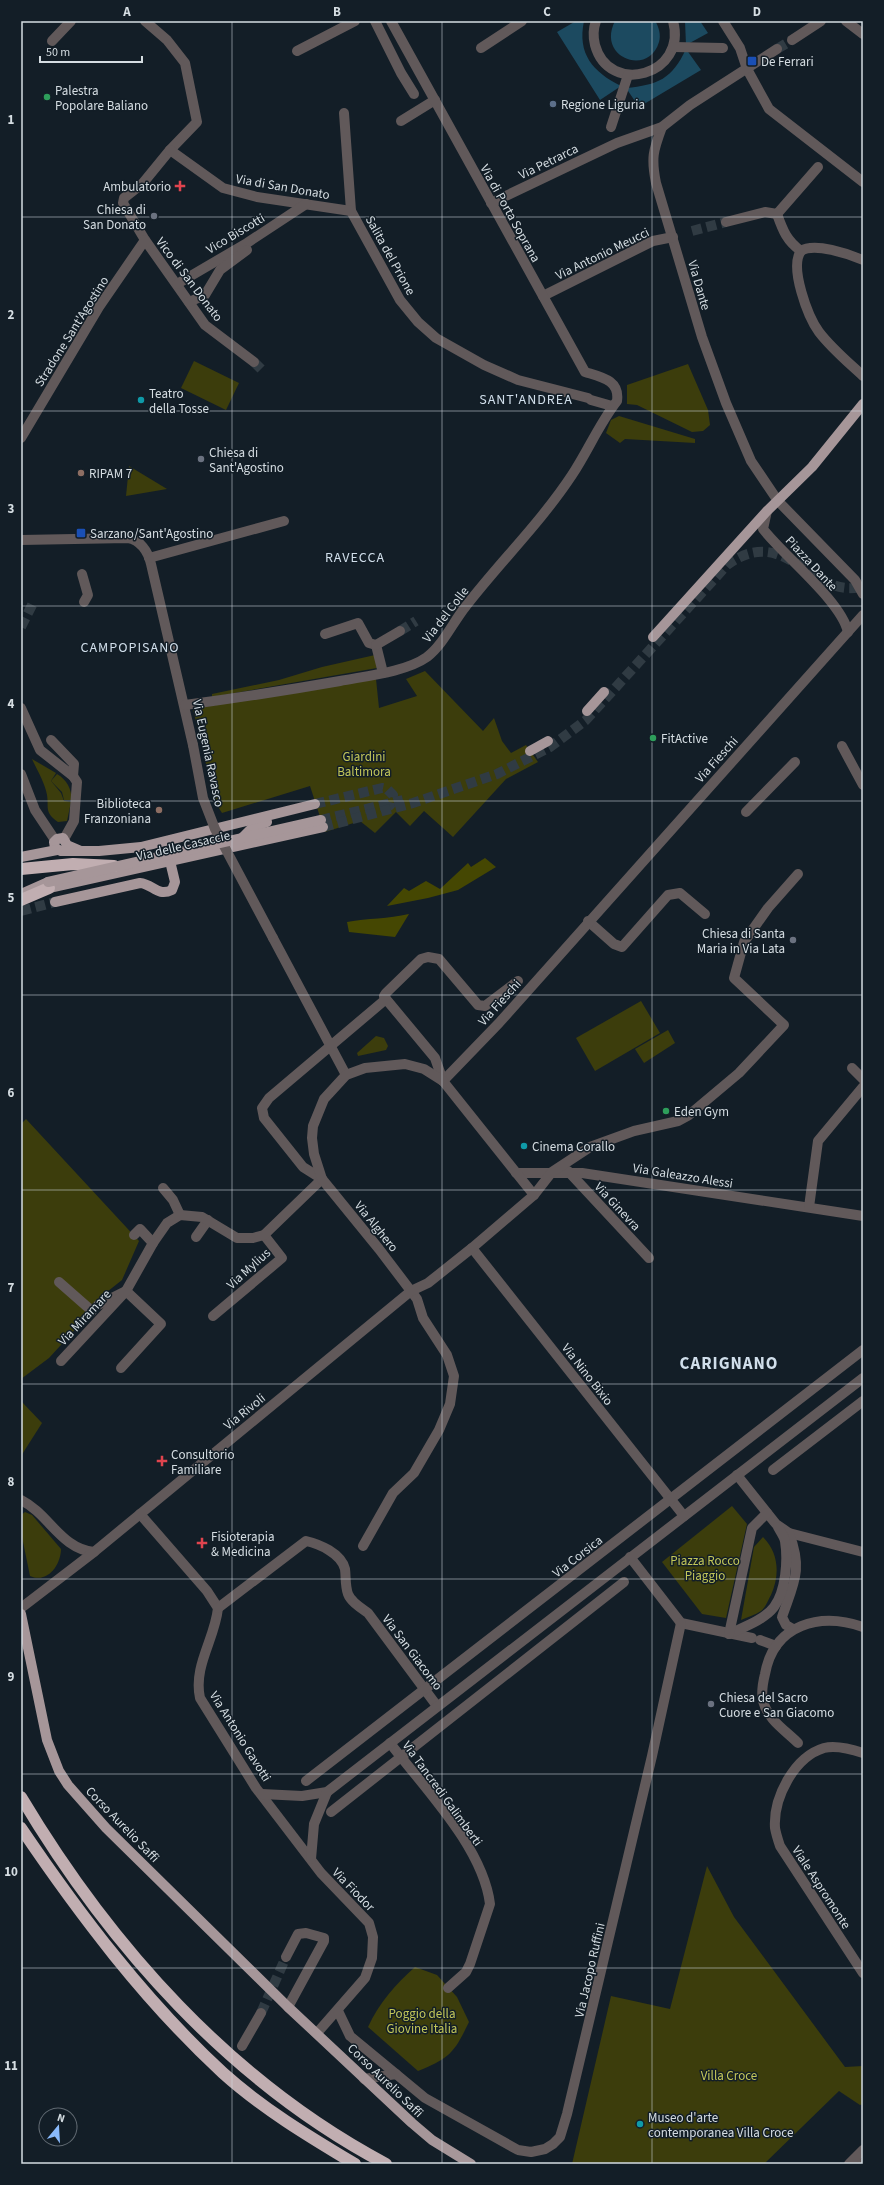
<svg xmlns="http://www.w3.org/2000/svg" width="884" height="2185" font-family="'Source Sans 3',sans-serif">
<rect width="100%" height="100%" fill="#131e27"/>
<!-- green -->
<g fill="#3c3d0c">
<polygon points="194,361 239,383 226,410 181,388"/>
<polygon points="688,364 708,410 710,425 703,431 692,432 637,405 627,404 627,385"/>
<polygon points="619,416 695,439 695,443 625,439 620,443 606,433 611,420"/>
<polygon points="129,466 167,489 126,496"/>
<polygon points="375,655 377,668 212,697 212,694 279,680 322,667"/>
<polygon points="425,671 483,731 494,718 502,741 511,753 526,745 538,762 506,779 453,837 424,811 410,826 396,812 375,833 360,821 325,832 310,786 222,813 215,802 193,709 290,692 376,679 379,708 417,696 406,679"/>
<path d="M32 759 56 773 51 781 61 793 64 801 71 802 67 821 58 822C44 812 49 808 47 795 45 783 37 770 32 759Z"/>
<path d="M57 774C67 780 71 788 72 800H64L62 792 51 781Z"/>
<polygon points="641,1001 660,1033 595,1071 576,1038"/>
<polygon points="668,1030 675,1043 644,1063 635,1049"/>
<polygon points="376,1036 384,1038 388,1046 386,1050 358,1056 357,1053"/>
<polygon points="26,1119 139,1241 122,1280 93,1303 92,1311 49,1358 21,1379 21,1124"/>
<polygon points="21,1401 42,1423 21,1456"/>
<polygon points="732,1506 747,1524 726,1618 702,1614 662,1562"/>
<path d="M25 1512 32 1515 61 1549C61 1564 48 1584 30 1576L21 1532V1515Z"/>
<path d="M763 1537C779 1553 780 1575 771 1595 768 1600 766 1607 761 1611 755 1615 747 1617 741 1620L754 1547Z"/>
<polygon points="707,1866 734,1917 845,2067 863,2066 863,2104 860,2105 839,2091 764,2164 572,2164 611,1996 670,2009"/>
<path d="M415 1967 437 1975 457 1997 469 2022C454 2053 450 2058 418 2071L368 2027C379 2003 395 1985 415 1967Z"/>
</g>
<!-- forest -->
<g fill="#454702">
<polygon points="485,858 496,867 458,890 428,898 387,906 404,888 409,891 426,881 440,889 468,863 471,867"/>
<path d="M409 914 395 937 349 932 347 922C368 918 388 919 409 914Z"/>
</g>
<!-- water -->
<g fill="#1c4a60">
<path d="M576 21H584C577 54 593 72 621 86L600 100 557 32Z"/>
<path d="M615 21H655C659 27 661 35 659 42 649 77 596 58 615 21Z"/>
<polygon points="685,21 700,21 708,33 686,45"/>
<path d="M686 49 701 70 639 107 626 88C658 85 672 79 686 49Z"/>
</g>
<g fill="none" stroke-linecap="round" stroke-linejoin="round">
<!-- minor-tunnel -->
<g stroke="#303b43" stroke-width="10" stroke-dasharray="10 5" stroke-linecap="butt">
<polyline points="777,49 792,40"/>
<polyline points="692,231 726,222"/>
<polyline points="254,362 263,371"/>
<polyline points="21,627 33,603"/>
<polyline points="400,631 416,621"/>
<polyline points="261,2013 286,1957"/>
</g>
<!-- major-tunnel -->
<g stroke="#303b43" stroke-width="10" stroke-dasharray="10 5" stroke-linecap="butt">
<polyline points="315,804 382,788 387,789 393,795 391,804 388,807"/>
<polyline points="321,820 403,800"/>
<path d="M323 827 413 803 497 774 550 747 586 720 727 565C787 521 813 602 863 586"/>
<polyline points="21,911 55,902"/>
</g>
<!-- minor -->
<g stroke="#61595a" stroke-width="10">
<polyline points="145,21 167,40 185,63 197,122 170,150 143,183 124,198 123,203 145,240 205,325 254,362"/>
<polyline points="375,21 401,73 414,94"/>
<path d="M596 21C593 29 593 37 595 45 609 97 688 75 673 21"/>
<polyline points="723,21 740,48 747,69 769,109 863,182"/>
<polyline points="846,21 863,34"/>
<polyline points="792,40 821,21"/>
<polyline points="52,41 71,21"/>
<polyline points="673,47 723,48"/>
<polyline points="481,48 522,21"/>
<polyline points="297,51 355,21"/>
<polyline points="344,113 351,211 400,300 418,322 436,338 484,365 518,380 588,398"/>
<polyline points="401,121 435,100"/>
<polyline points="611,127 628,75"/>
<path d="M662 127C653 151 651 158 656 183L702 337 726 403 751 461 778 501 855 580 863 594"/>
<polyline points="170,150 223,188 257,197 351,211"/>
<polyline points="491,203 617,143 662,127 690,105 777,49"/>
<path d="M777 214C783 231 787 241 801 251"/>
<polyline points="726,222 765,212 777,214 818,167"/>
<path d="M863 260C849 254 814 242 801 251 789 267 808 317 819 332 832 349 848 362 863 376"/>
<polyline points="177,284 247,243 306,204"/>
<polyline points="543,296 653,241 673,237"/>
<polyline points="189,302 205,295 220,270 247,250"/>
<polyline points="591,400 612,406"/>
<polyline points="21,438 99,307 145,240"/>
<path d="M767 511 763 529C785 557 841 601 848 632"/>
<path d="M21 540 128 538C140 540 148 551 151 564L193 745"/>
<polyline points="149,558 284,521"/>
<polyline points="82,574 88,595 84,602"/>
<polyline points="325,634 358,623 369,643 376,645"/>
<polyline points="376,645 383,673"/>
<polyline points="376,645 400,631"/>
<path d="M185 705C237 698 289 690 340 681 366 676 406 672 427 657 443 645 453 622 466 606 500 562 541 522 572 475 588 451 599 424 617 401 620 380 601 377 585 372L391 21"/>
<polyline points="21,708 40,750 73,776 77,782 74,821 64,839"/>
<polyline points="51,740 74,764 73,776"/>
<polyline points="842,746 863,785"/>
<polyline points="21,774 35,810 55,840"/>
<polyline points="746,812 795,762"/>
<polyline points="588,921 614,944 622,947 668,895 680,893 705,914"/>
<polyline points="273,938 346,1075"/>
<polyline points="386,999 384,996 386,993 421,959 428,957 439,959 478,1005 485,1006 518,981"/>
<polyline points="852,1068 863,1079"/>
<polyline points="443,1081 499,1023 863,615"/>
<polyline points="568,1171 649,1258"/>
<polyline points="516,1173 582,1173 863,1216"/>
<polyline points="322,1179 303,1167 264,1118 262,1108 269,1098 386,999 435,1058 443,1081"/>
<polyline points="163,1188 173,1200 180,1215"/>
<polyline points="809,1207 818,1141 863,1087"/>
<polyline points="134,1235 140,1229 153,1243"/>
<polyline points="196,1237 208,1220"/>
<polyline points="472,1248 684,1516"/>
<polyline points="59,1282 92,1311"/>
<polyline points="98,1305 126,1291 161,1324 121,1368"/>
<polyline points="213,1316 282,1258 264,1235"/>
<polyline points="61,1361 126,1291 153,1243 167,1223 180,1215 202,1217 237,1238 253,1238 264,1235 322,1179"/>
<polyline points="773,1470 863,1401"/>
<polyline points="737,1475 776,1524 789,1533 863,1552"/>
<path d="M21 1500C49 1514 61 1549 94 1552"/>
<path d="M140 1514 207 1591 218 1608C215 1639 193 1666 200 1698L256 1788 321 1873 369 1923 373 1937 372 1958 365 1978 317 2033"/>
<path d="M789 1533C803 1570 794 1582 782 1617L786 1625 793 1629"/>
<polyline points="363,1546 393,1493 414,1473 439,1430 450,1404 454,1376 447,1355 423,1318 417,1299 379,1249 322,1179 314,1154 312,1138 313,1126 324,1099 346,1075 365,1068 405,1064 424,1069 443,1081 534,1195"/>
<polyline points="630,1557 681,1623 752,1638"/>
<polyline points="21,1608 94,1552 411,1291 428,1283 472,1248 534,1195 552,1172 590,1147 634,1131 678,1121 689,1115 739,1073 784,1025 734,978 744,942 768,908 798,874"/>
<path d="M218 1608 306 1541C319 1544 341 1553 345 1569 346 1576 345 1586 348 1594 351 1602 361 1608 368 1613L437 1706"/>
<path d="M729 1634C744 1627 764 1620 774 1607 786 1591 788 1560 785 1541 784 1536 780 1531 778 1527"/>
<polyline points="729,1634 752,1528 767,1513"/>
<polyline points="760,1640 776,1646"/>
<path d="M390 1743C424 1788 483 1847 490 1904L470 1964 466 1972 448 1988"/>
<path d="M798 1743C785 1730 768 1720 763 1701 761 1692 763 1682 765 1674 774 1624 820 1612 863 1627"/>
<path d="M863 1753C851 1749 836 1745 824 1748 794 1757 773 1798 775 1828 776 1834 778 1840 780 1846L863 1973"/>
<polyline points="306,1781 863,1350"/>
<polyline points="262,1794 302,1796 327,1792 863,1378"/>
<polyline points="331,1812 624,1582"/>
<polyline points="311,1859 314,1824 327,1792"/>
<polyline points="286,1957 298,1934 306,1933 324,1938 324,1941 288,2007"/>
<polyline points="338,2011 350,2036 396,2074"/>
<polyline points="242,2046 261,2013"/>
<polyline points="364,2079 396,2074 425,2098 518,2150 531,2152 545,2149 553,2144 560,2137 567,2114 652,1756 681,1623"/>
<polyline points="849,2164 863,2150"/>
<polyline points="862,2164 863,2164"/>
</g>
<!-- major -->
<g stroke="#a69699" stroke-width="10">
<polyline points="653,637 767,511 812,467 863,404"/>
<polyline points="587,711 604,692"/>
<polyline points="530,751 548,741"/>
<polyline points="242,838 253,827 267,822"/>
<polyline points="81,851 67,845 63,838 57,839 54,842 55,848 61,851 99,851 141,847 315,804"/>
<polyline points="21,857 57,850"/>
<polyline points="49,888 323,827"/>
<polyline points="21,894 48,882"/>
<path d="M55 902 140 883C153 884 157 897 172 890L175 882 170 861"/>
<polyline points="21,1614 47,1740 59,1771 68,1785 106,1828 288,2007 412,2123 432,2140 471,2164"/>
</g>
<!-- highway -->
<g stroke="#c1aeb1" stroke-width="12">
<polyline points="21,869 73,864 114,866"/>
<polyline points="21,900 49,888"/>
<path d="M21 1797C110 1946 231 2082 386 2164"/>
<path d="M21 1828C80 1915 145 2001 223 2073 263 2109 310 2137 355 2164"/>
</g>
<!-- minor-bridge -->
<polyline stroke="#61595a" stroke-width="10" points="193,745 203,798 215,829 273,938"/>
<!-- major-bridge -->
<polyline stroke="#a69699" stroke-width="10" points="48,882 321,820"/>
</g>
<!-- grid -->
<path fill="none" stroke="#d5dde2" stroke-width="1" stroke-opacity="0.55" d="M232 21V2164M442 21V2164M652 21V2164M21 217H863M21 411H863M21 606H863M21 801H863M21 995H863M21 1190H863M21 1384H863M21 1579H863M21 1774H863M21 1968H863"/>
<!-- markers -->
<g fill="#1a4fb4" stroke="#131e27" stroke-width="1.5">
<rect x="747" y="56" width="10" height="10" rx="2"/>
<rect x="76" y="528" width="10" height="10" rx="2"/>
</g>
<g fill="#2e9e5b" stroke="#131e27" stroke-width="1.5">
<circle cx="47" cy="97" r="4"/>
<circle cx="653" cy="738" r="4"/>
<circle cx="666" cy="1111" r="4"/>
</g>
<circle fill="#5c6f8a" stroke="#131e27" stroke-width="1.5" cx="553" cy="104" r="4"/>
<g fill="#e0444e" stroke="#131e27" stroke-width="1.5">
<path d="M178 180h4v4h4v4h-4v4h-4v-4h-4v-4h4z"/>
<path d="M160 1455h4v4h4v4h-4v4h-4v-4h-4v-4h4z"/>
<path d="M200 1537h4v4h4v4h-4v4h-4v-4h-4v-4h4z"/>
</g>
<g fill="#6b7280" stroke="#131e27" stroke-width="1.5">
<circle cx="154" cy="216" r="4"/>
<circle cx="201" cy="459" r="4"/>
<circle cx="793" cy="940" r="4"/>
<circle cx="711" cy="1704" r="4"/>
</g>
<g fill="#0f9aa8" stroke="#131e27" stroke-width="1.5">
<circle cx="141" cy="400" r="4"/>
<circle cx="524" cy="1146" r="4"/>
<circle cx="640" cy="2124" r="4"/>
</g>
<g fill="#8d6e63" stroke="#131e27" stroke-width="1.5">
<circle cx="81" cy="473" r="4"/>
<circle cx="159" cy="810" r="4"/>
</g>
<g text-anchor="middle" stroke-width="3" stroke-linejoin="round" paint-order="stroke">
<!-- poi labels -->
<g font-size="13" fill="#d5dde2" stroke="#131e27" text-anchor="start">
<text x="761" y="66">De Ferrari</text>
<text x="55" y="95">Palestra<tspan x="55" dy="15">Popolare Baliano</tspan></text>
<text x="561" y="109">Regione Liguria</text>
<text x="171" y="191" text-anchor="end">Ambulatorio</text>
<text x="146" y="214" text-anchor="end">Chiesa di<tspan x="146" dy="15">San Donato</tspan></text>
<text x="149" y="398">Teatro<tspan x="149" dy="15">della Tosse</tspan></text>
<text x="209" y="457">Chiesa di<tspan x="209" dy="15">Sant'Agostino</tspan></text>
<text x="89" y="478">RIPAM 7</text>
<text x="90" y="538">Sarzano/Sant'Agostino</text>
<text x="661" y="743">FitActive</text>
<text x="151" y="808" text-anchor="end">Biblioteca<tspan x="151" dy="15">Franzoniana</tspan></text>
<text x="785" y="938" text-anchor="end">Chiesa di Santa<tspan x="785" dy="15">Maria in Via Lata</tspan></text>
<text x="674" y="1116">Eden Gym</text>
<text x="532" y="1151">Cinema Corallo</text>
<text x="171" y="1459">Consultorio<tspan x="171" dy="15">Familiare</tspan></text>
<text x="211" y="1541">Fisioterapia<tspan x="211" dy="15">&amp; Medicina</tspan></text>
<text x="719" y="1702">Chiesa del Sacro<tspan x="719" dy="15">Cuore e San Giacomo</tspan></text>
<text x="648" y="2122">Museo d'arte<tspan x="648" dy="15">contemporanea Villa Croce</tspan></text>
</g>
<!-- street labels -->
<g font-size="13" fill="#d5dde2" stroke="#131e27">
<text transform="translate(548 161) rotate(-26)" y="5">Via Petrarca</text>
<text transform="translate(283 186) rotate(10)" y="5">Via di San Donato</text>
<text transform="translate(511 213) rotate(61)" y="5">Via di Porta Soprana</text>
<text transform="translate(235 233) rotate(-31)" y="5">Vico Biscotti</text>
<text transform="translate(602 253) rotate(-26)" y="5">Via Antonio Meucci</text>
<text transform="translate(391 255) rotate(61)" y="5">Salita del Prione</text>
<text transform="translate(190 279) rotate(53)" y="5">Vico di San Donato</text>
<text transform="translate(700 285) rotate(74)" y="5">Via Dante</text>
<text transform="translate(71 331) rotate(-58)" y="5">Stradone Sant'Agostino</text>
<text transform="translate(812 563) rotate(47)" y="5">Piazza Dante</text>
<text transform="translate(445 614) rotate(-52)" y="5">Via del Colle</text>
<text transform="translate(209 753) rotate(78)" y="5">Via Eugenia Ravasco</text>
<text transform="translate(716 759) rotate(-48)" y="5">Via Fieschi</text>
<text transform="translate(183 845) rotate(-13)" y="5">Via delle Casaccie</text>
<text transform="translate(499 1002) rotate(-48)" y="5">Via Fieschi</text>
<text transform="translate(683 1175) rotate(9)" y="5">Via Galeazzo Alessi</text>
<text transform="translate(618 1206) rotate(47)" y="5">Via Ginevra</text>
<text transform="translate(377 1226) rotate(51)" y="5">Via Alghero</text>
<text transform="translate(248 1268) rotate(-42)" y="5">Via Mylius</text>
<text transform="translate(84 1317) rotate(-47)" y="5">Via Miramare</text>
<text transform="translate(588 1374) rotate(52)" y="5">Via Nino Bixio</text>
<text transform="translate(244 1411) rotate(-39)" y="5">Via Rivoli</text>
<text transform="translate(577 1556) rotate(-38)" y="5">Via Corsica</text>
<text transform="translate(413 1652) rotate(53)" y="5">Via San Giacomo</text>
<text transform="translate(241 1736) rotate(58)" y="5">Via Antonio Gavotti</text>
<text transform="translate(443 1793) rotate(54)" y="5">Via Tancredi Galimberti</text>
<text transform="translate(123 1824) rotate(46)" y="5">Corso Aurelio Saffi</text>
<text transform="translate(822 1887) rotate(57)" y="5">Viale Aspromonte</text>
<text transform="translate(354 1889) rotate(46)" y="5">Via Fiodor</text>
<text transform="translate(589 1970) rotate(-77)" y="5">Via Jacopo Ruffini</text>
<text transform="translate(386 2080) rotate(44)" y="5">Corso Aurelio Saffi</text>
</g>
<!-- park labels -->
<g font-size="13" fill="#c3c759" stroke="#131e27">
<text x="364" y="761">Giardini<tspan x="364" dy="15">Baltimora</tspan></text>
<text x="705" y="1565">Piazza Rocco<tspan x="705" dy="15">Piaggio</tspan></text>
<text x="422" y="2018">Poggio della<tspan x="422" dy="15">Giovine Italia</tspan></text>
<text x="729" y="2080">Villa Croce</text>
</g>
<!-- neighbourhood labels -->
<g font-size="14" letter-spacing="1" fill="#d0deea" stroke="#131e27">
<text x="526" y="404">SANT'ANDREA</text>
<text x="355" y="562">RAVECCA</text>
<text x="130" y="652">CAMPOPISANO</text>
</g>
<!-- district labels -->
<g font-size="17" font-weight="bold" letter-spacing="1" fill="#d0deea" stroke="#131e27">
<text x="729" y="1369">CARIGNANO</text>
</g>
</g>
<!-- border -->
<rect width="884" height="2185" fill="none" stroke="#131e27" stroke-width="44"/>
<!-- north arrow -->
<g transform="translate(58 2127) rotate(18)"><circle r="19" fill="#131e27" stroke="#616a72"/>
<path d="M0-3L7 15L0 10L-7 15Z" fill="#89bafc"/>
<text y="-6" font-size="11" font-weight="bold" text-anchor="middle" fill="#d5dde2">N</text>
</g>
<!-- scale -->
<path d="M40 56v6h102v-6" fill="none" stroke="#d5dde2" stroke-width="2"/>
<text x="46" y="56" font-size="12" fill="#d5dde2" stroke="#131e27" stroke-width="3" paint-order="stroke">50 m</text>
<rect x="22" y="22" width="840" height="2141" fill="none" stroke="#d5dde2" stroke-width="1.5"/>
<g font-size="13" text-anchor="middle" font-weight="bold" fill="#d5dde2">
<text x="127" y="16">A</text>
<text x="337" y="16">B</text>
<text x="547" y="16">C</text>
<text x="757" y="16">D</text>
<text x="11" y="124">1</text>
<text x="11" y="319">2</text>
<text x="11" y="513">3</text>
<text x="11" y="708">4</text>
<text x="11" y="902">5</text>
<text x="11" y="1097">6</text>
<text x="11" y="1292">7</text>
<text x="11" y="1486">8</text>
<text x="11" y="1681">9</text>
<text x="11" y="1876">10</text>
<text x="11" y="2070">11</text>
</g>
</svg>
